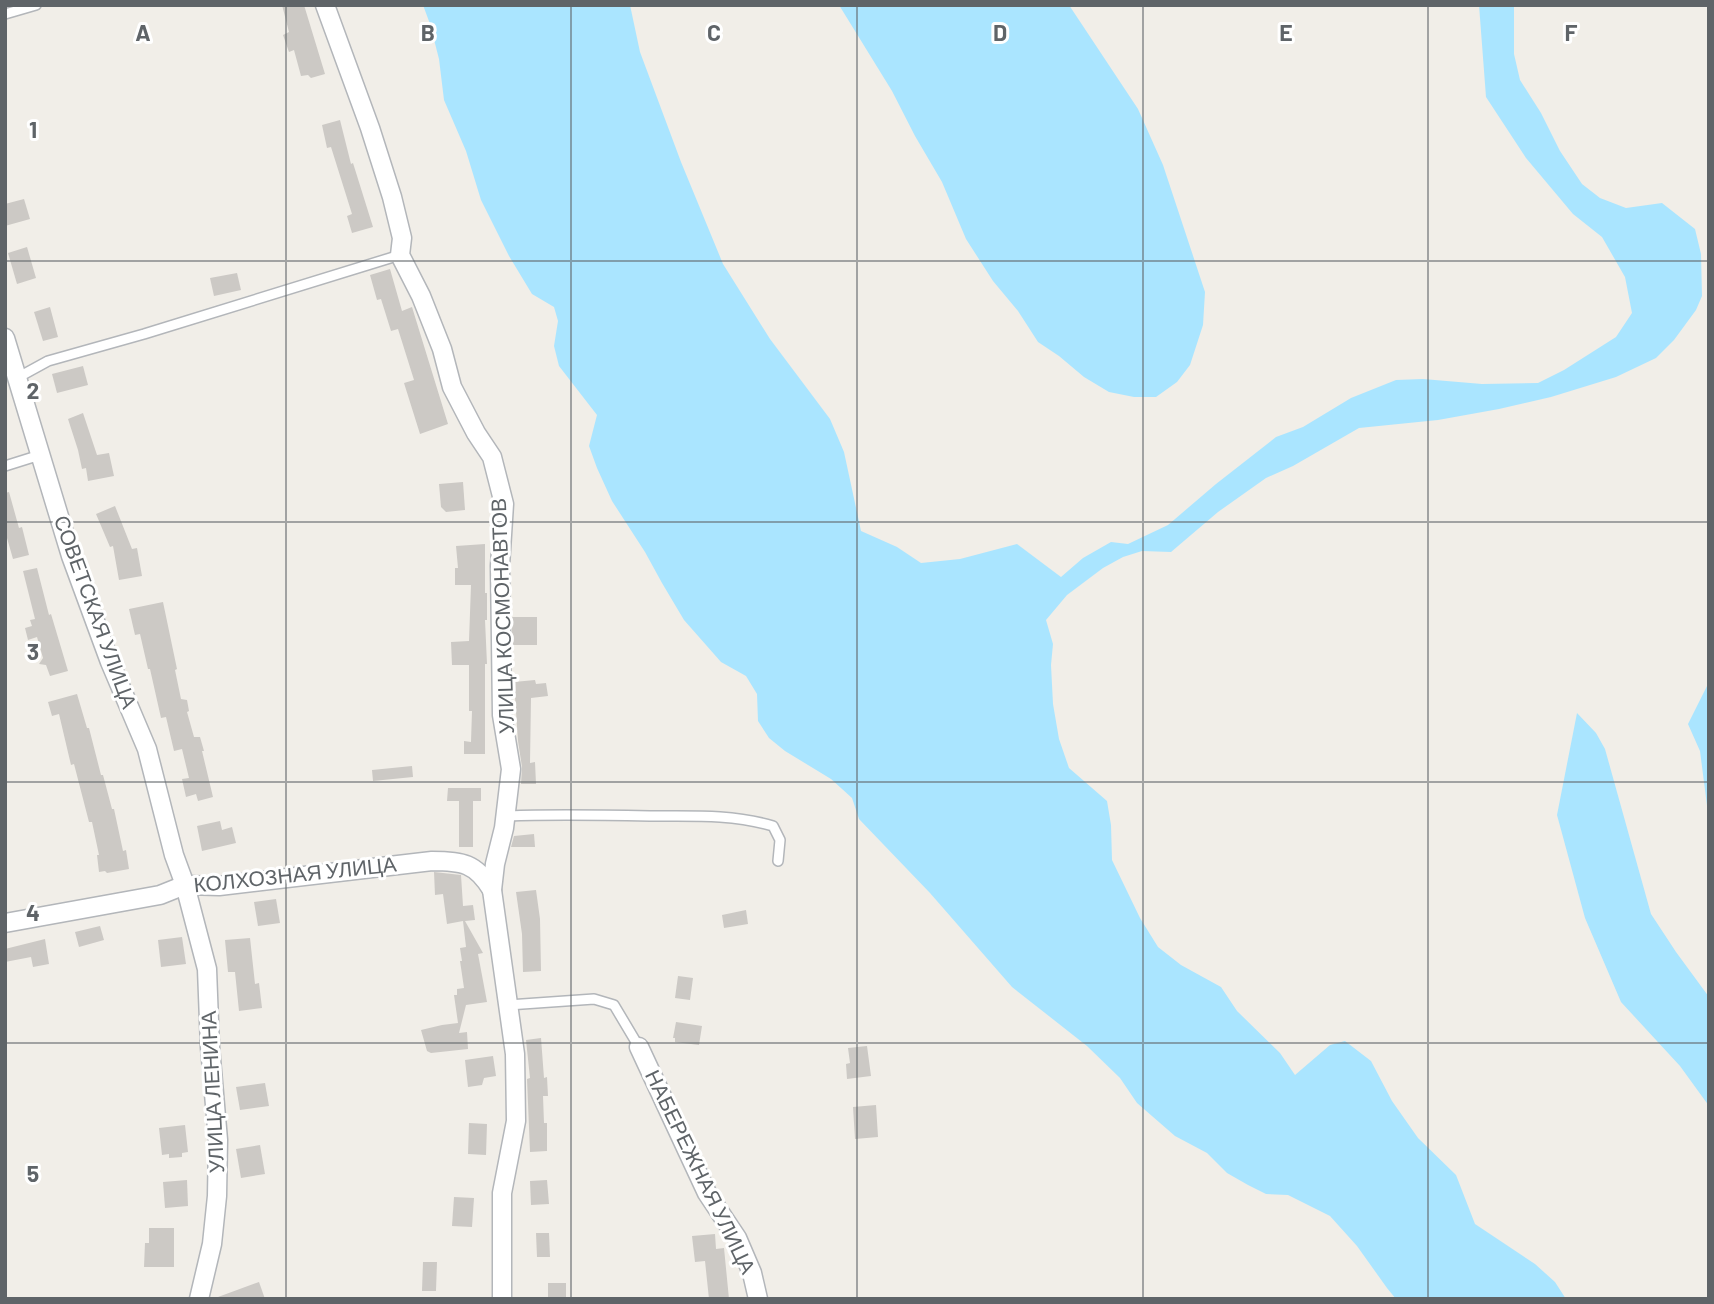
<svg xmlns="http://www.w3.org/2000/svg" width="1714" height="1304" font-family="Barlow,sans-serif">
<rect width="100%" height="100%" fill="#f1eee8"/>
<!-- water -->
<g fill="#aae5ff">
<polygon points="423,5 630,5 640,52 681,162 723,264 770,339 830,419 844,452 861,531 897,547 921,563 960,559 1017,544 1061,577 1083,558 1111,542 1128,544 1168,525 1216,484 1276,437 1303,427 1351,398 1396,380 1423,379 1482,384 1538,383 1564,370 1616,337 1632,313 1625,277 1602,237 1573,214 1526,158 1486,97 1479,5 1514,5 1514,54 1520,80 1541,113 1560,151 1582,184 1600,198 1626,208 1662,203 1695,229 1701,254 1702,296 1696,310 1674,340 1656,358 1616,377 1551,397 1499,409 1438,420 1359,428 1293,466 1266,478 1218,512 1171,552 1142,551 1123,557 1103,568 1067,595 1046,620 1053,644 1051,665 1053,704 1059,739 1069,768 1107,801 1111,825 1112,860 1140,918 1158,947 1181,965 1221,987 1237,1011 1280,1053 1295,1075 1330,1045 1345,1041 1371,1061 1392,1101 1418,1138 1456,1175 1475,1224 1535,1264 1555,1282 1566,1299 1396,1299 1387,1288 1357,1246 1330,1216 1288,1195 1266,1194 1248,1185 1227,1173 1207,1153 1175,1136 1137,1103 1120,1078 1087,1046 1012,987 930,893 859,819 852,798 831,779 785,751 769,738 758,721 757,694 746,676 721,662 684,620 662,583 645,552 612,501 597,468 589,446 597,415 559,366 554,346 558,321 554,307 532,294 509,256 481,200 466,151 444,100 439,59 430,24"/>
<polygon points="839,5 1069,5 1138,109 1163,165 1205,292 1203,325 1190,365 1177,382 1156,397 1134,397 1109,392 1084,377 1059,356 1038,342 1018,311 993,281 966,239 942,182 915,136 892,91"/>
<polygon points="1709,682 1709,821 1700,751 1688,724"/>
<polygon points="1577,713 1596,733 1605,749 1651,914 1676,952 1709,997 1709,1106 1680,1066 1621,1002 1585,918 1557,815"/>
</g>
<!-- building -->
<g fill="#ccc9c5">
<polygon points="282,5 304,5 325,74 311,78 308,75 301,76 294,50 289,52 283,35 289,32"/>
<polygon points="340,120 351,164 353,163 373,227 352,233 347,216 352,214 331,147 327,148 322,125"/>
<polygon points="24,199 30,219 5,226 5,204"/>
<polygon points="27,247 36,278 17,284 8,253"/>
<polygon points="390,269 402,311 412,307 448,424 420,434 404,383 414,380 398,329 391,331 381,299 377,300 370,275"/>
<polygon points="237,273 241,290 214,296 210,278"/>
<polygon points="50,307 58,337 43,341 34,312"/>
<polygon points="83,366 88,385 57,393 52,374"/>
<polygon points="83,413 97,455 109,453 114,476 88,481 86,468 82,469 78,450 68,419"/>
<polygon points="463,482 465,510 446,512 441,507 439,484"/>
<polygon points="9,492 19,528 22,527 29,555 13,559 5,531 5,493"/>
<polygon points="115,506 132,549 137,548 142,576 119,580 113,546 110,547 96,514"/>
<polygon points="485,544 485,593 487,593 487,620 485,620 487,664 485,664 485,754 464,754 464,741 471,742 472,711 469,711 469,665 452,665 451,642 469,641 471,585 455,585 455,568 458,568 456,546"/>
<polygon points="37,568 49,615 51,614 68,671 50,676 46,665 39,664 43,658 37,637 28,640 25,628 32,626 30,620 35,619 23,571"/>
<polygon points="163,602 177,669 175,670 181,699 187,700 189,711 187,712 194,737 200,737 204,751 202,751 213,797 198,801 196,794 186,797 182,779 189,778 182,749 174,751 166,717 161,718 150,669 148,669 140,634 135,635 129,609"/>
<rect x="512" y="617" width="25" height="28"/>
<polygon points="535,680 536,684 546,683 548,696 531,698 530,763 535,762 536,784 521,784 522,767 518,741 514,682"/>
<polygon points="77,694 87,728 89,728 101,775 103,775 112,809 114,809 123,851 126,850 129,869 107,873 105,871 99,872 97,855 99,855 92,822 89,822 74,764 71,765 59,714 52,716 48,702"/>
<polygon points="412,766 413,777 373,781 372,770"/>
<polygon points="448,788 481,788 481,801 473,801 473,847 459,847 459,801 447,801"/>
<polygon points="220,821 222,830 232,827 236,843 202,851 197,826"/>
<polygon points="534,834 535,847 511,847 514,836"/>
<polygon points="434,872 461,875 463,906 473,905 475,920 465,921 483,953 478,954 487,1002 466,1005 459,1033 467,1032 468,1049 431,1053 427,1051 421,1030 442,1025 458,1023 454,995 457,995 457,989 464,988 460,961 462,961 460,948 466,947 463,921 447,924 443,894 435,895"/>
<polygon points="536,890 540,919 541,971 523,972 522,934 516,892"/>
<polygon points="276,899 280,923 258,926 254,902"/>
<polygon points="746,910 748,924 724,928 722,915"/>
<polygon points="100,926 104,940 79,947 75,932"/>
<polygon points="182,937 186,964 161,967 158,940"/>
<polygon points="250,938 255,984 259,983 262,1008 239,1011 235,972 228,972 225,940"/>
<polygon points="45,939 49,964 33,967 31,957 5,962 5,949"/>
<polygon points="678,976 693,978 690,1000 675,998"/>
<polygon points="676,1022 702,1026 699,1045 675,1042 675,1038 673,1038"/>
<polygon points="541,1038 544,1078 547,1077 548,1096 543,1096 544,1123 547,1123 547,1151 530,1152 527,1079 530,1078 526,1040"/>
<polygon points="867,1046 871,1076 847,1079 846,1064 850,1063 848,1048"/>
<polygon points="493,1056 496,1076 484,1078 482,1085 468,1087 465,1060"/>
<polygon points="265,1083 269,1106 240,1110 236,1087"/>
<polygon points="876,1105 878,1137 855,1139 853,1107"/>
<polygon points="469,1123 487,1124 486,1155 468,1154"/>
<polygon points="185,1125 188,1152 182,1153 182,1157 169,1158 169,1154 162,1155 159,1128"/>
<polygon points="260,1145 265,1174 241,1178 236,1149"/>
<polygon points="187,1180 188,1206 165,1208 163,1182"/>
<polygon points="547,1180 549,1204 531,1205 530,1181"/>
<polygon points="454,1197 474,1198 472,1227 452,1226"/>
<polygon points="149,1228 174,1228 174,1267 144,1267 145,1243 149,1243"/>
<polygon points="536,1233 549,1233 550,1257 537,1257"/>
<polygon points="715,1234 716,1249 724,1248 729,1299 709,1299 705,1261 695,1262 692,1236"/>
<polygon points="423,1262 437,1262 436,1291 422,1291"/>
<polygon points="259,1282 265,1299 218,1299 218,1297"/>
<rect x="548" y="1283" width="18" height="16"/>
</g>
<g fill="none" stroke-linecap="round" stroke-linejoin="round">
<defs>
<g id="lane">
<polyline points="5,14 36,5"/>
<polyline points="17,378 48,361 144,334 400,255"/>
<polyline points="5,466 40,455"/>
<path d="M506 816C554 814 602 815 651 816 692 816 733 814 773 826L780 840 778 861"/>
<polyline points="508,1005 594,999 614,1005 639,1047"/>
</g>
<g id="street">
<polyline points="325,5 370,128 392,197 402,238 400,255 421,296 442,349 452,387 476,433 492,457 504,504 500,566 502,715 511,769 504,828 495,864 492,890 515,1054 516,1121 502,1193 502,1299"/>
<polyline points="5,338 71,556 110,662 147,749 174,855 185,885 207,969 210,1047 218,1140 217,1196 212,1244 199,1299"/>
<path d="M5 923 160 895 185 885 219 886 432 861C462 861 476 863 492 890"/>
<polyline points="639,1047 707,1193 737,1238 752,1273 758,1299"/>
</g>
</defs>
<!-- lane casing -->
<use href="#lane" stroke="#b3b6ba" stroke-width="12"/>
<!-- street casing -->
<use href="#street" stroke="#b3b6ba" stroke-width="21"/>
<!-- lane -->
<use href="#lane" stroke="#fff" stroke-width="9"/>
<!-- street -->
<use href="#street" stroke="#fff" stroke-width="18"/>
</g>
<!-- grid -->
<path fill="none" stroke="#5f6468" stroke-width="2" stroke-opacity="0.55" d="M286 5V1299M571 5V1299M857 5V1299M1143 5V1299M1428 5V1299M5 261H1709M5 522H1709M5 782H1709M5 1043H1709"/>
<g text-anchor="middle" stroke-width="6" stroke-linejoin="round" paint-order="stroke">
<!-- street labels -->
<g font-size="21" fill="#5f6468" stroke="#fff">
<text transform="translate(95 612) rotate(70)" y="7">СОВЕТСКАЯ УЛИЦА</text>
<text transform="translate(503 616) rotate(-92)" y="7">УЛИЦА КОСМОНАВТОВ</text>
<text transform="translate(295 875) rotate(-6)" y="7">КОЛХОЗНАЯ УЛИЦА</text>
<text transform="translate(213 1092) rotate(-93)" y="7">УЛИЦА ЛЕНИНА</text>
<text transform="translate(700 1172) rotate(64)" y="7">НАБЕРЕЖНАЯ УЛИЦА</text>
</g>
</g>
<g font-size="23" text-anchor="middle" font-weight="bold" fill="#5f6468" stroke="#fff" stroke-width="6" stroke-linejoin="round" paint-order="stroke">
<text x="143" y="41">A</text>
<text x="428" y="41">B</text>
<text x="714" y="41">C</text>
<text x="1000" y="41">D</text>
<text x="1286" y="41">E</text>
<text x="1571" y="41">F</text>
<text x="33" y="138">1</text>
<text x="33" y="399">2</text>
<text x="33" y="660">3</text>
<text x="33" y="921">4</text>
<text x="33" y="1182">5</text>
</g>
<!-- border -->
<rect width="1714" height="1304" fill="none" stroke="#5f6468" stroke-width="14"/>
</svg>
